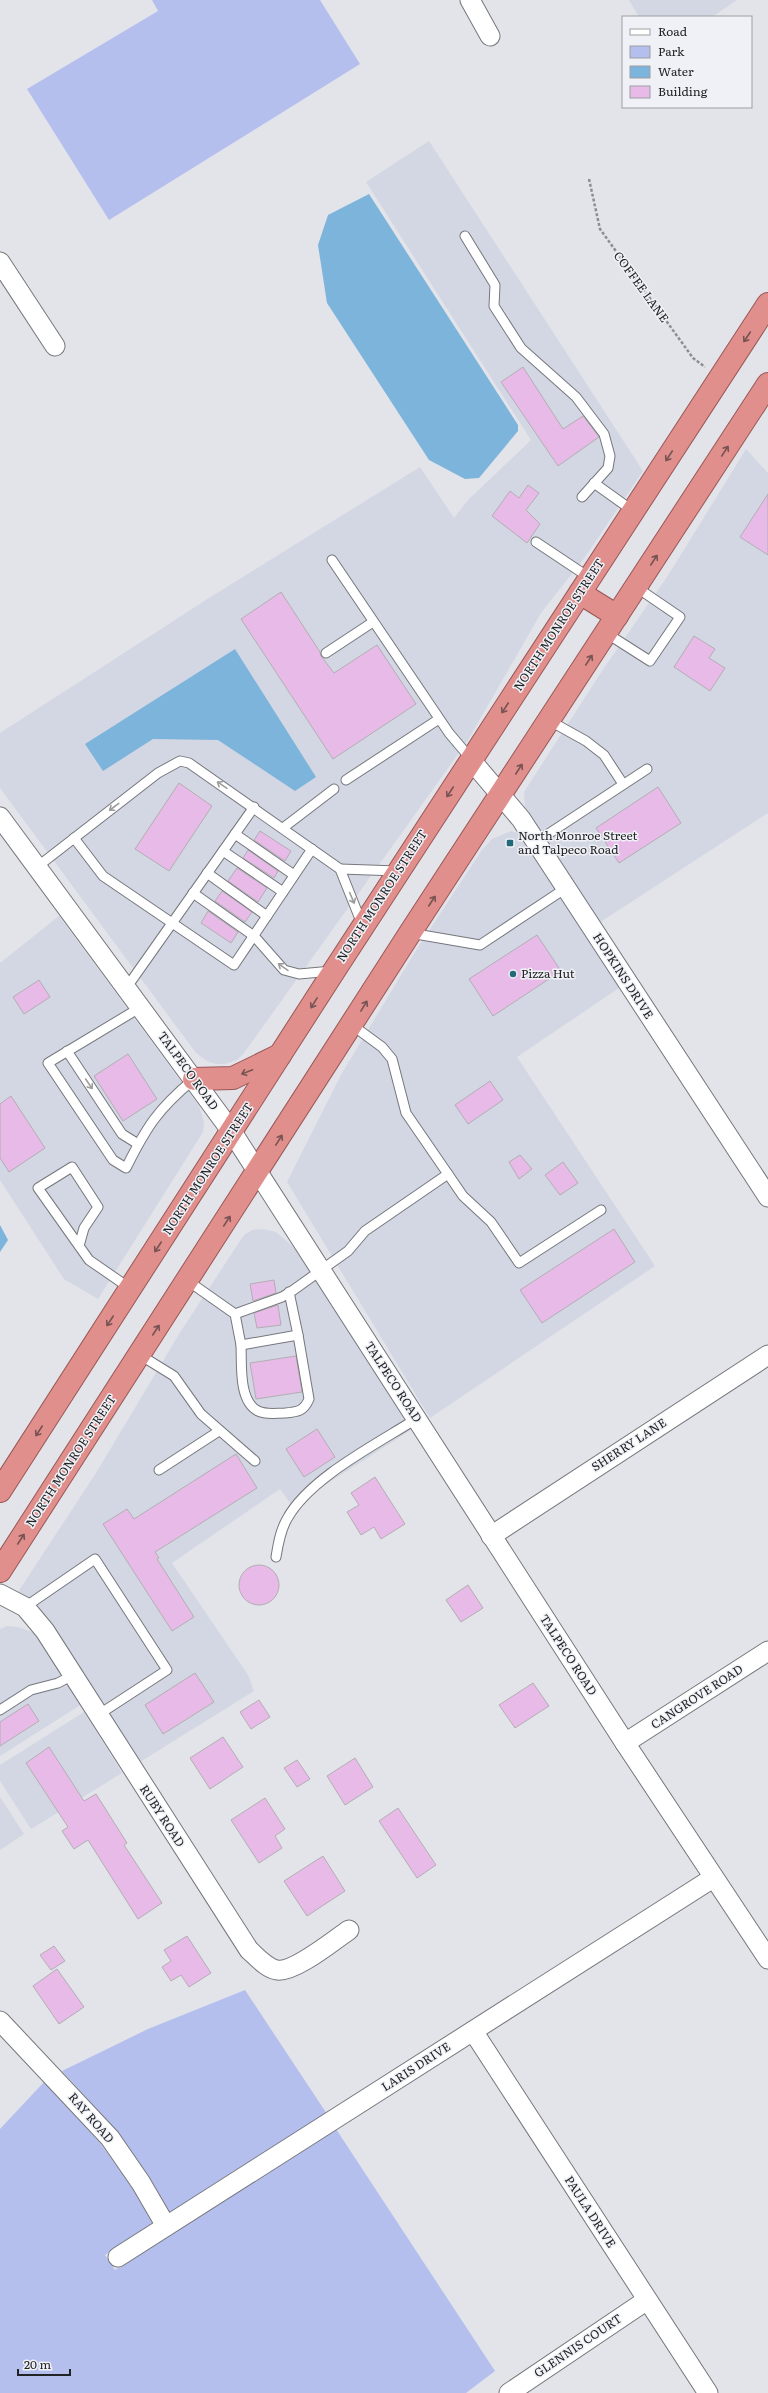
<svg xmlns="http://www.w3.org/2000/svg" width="768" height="2393" font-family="Literata,serif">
<rect width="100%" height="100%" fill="#e2e4e9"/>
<!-- built -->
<g fill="#d3d7e3">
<polygon points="629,0 737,0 712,17 639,17"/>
<polygon points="429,141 643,471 585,557 541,613 468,740 386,855 244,1053 237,1060 225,1064 216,1064 207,1061 196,1053 0,788 0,733 209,598 420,467 454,518 468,500 531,440 366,182"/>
<polygon points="746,449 768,473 768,813 599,923 525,807 524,792 602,671 669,574"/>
<polygon points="511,831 523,835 622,986 517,1057 655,1266 430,1418 287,1182 342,1073 415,952 482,850 492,839"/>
<polygon points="59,916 199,1106 204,1122 203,1132 98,1299 64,1279 0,1180 0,963"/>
<polygon points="262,1229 276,1232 298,1251 411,1430 292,1506 280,1489 172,1563 248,1675 254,1691 140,1762 54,1626 35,1603 18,1592 96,1473 179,1334 244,1235 252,1230"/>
<polygon points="7,1626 18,1627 32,1632 40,1641 82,1704 0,1756 0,1629"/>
<polygon points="84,1712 122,1773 31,1829 0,1781 0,1765"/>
<polygon points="0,1797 24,1834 0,1850"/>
</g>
<!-- green -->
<g fill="#b4bfee">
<polygon points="152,0 320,0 360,64 109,220 27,89 158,11"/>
<polygon points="245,1990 327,2114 170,2213 149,2177 118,2132 62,2071 148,2029"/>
<polygon points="44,2082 101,2144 133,2189 153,2224 105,2255 115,2270 336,2129 495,2371 466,2393 0,2393 0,2129"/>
</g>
<!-- water -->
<g fill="#7db4db">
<polygon points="369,194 518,425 518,431 479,478 465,479 429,460 327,303 318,245 328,215"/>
<polygon points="235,649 316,777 295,791 218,740 153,739 103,771 85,744"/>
<polygon points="0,1225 8,1240 0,1252"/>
</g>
<!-- building -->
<g fill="#e8bae8" stroke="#b2aeb2">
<polygon points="523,367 563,429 583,416 599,437 558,466 501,382"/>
<polygon points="528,485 539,493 526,510 540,524 527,543 492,516 510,491 519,498"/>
<polygon points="768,494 768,555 740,537"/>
<polygon points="281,592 320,652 321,656 334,673 377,645 416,704 333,759 241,619"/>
<polygon points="694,636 715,649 709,658 725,668 710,691 674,667"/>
<polygon points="179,783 212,806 169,871 135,849"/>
<polygon points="658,787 681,823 619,863 596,828"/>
<polygon points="260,831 291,851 285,861 254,840"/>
<polygon points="248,850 278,871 274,878 243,858"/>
<polygon points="237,868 267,888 258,902 228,881"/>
<polygon points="222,891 252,912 245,922 215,901"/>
<polygon points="208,911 238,932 231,943 201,923"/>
<polygon points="537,935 561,971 493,1016 469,979"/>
<polygon points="39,980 50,997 24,1014 13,997"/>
<polygon points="128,1054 157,1099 123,1121 94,1076"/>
<polygon points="490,1081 503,1100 468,1124 455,1105"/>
<polygon points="11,1096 45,1148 9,1172 0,1158 0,1104"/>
<polygon points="520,1155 532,1169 519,1179 509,1162"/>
<polygon points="563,1162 578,1183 560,1195 545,1175"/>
<polygon points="614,1229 635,1262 542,1323 520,1290"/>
<polygon points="274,1280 276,1293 253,1301 250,1284"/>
<polygon points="278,1305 281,1325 257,1328 254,1313"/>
<polygon points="296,1356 302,1392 256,1399 250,1363"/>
<polygon points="317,1429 335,1457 304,1477 286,1449"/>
<polygon points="236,1454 257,1488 155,1552 159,1558 157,1559 194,1617 172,1631 103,1524 127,1509 134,1519"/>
<polygon points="375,1477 405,1524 381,1539 374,1527 361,1535 347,1512 359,1505 351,1493"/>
<circle cx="259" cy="1585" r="20"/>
<polygon points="468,1585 483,1608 461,1622 446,1600"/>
<polygon points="195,1673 214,1702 163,1734 145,1705"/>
<polygon points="533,1683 549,1706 515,1728 499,1705"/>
<polygon points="259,1700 270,1717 251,1729 240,1712"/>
<polygon points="28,1704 39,1721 0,1746 0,1722"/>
<polygon points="223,1737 243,1767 210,1789 190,1758"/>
<polygon points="49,1747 84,1801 96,1794 127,1843 124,1845 162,1903 138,1919 88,1840 74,1849 62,1831 68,1827 26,1763"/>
<polygon points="355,1758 373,1787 345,1805 327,1776"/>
<polygon points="297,1760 310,1779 297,1787 284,1768"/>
<polygon points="265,1798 285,1829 275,1836 282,1848 259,1863 231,1820"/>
<polygon points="398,1808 436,1865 417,1878 379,1821"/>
<polygon points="323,1856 345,1891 307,1916 284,1881"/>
<polygon points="187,1936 211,1973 189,1987 181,1975 171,1981 162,1967 171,1961 164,1950"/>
<polygon points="54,1946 65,1961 51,1970 40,1955"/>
<polygon points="57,1969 84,2007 59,2024 33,1986"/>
</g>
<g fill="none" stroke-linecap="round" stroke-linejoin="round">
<defs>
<g id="service">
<polyline points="465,236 495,285 494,306 521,348 576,397 604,434 610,456 608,468 582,497"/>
<polyline points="594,483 633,511"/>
<polyline points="536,542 590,578"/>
<polyline points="332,560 449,733 471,759"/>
<polyline points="606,633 650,661 680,617 636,587"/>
<polyline points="326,653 373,622"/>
<polyline points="550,721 586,741 604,755 623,784"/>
<polyline points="346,780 439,719"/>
<polyline points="283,828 334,789"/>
<polyline points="235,834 294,875"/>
<polyline points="74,838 103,876 234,965 312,849"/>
<polyline points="536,842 647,769"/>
<polyline points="223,851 283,892"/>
<polyline points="37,867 158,773 180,761 189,763 340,869 362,924"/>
<polyline points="340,869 398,871"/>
<polyline points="207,873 267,916"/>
<polyline points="193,893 254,936 284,970 299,974 332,971"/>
<polyline points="410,933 480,945 566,888"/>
<polyline points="127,987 254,807"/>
<path d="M141 1007 48 1063 113 1160 126 1168C147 1126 158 1109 194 1079"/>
<polyline points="352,1025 382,1047 392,1059 406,1113 463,1196 491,1222 519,1263 601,1210"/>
<polyline points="67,1051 122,1134 138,1144"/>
<polyline points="79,1246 84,1228 98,1207 72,1167 38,1188 89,1260 131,1289"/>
<polyline points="188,1281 235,1314 241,1345 298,1335 289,1292"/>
<polyline points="235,1314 282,1297 292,1291 348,1251 365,1231 448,1174"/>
<path d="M241 1345C242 1363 238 1401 258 1411 266 1415 276 1413 285 1413 298 1412 304 1411 309 1399L298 1335"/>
<polyline points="140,1355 174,1376 201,1414 255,1461"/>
<polyline points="159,1470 219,1431"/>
<path d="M276 1557C278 1545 280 1531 287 1519 309 1478 377 1444 416 1419"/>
<polyline points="25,1607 95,1559 167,1670 98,1715"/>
<polyline points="0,1710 31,1690 58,1683 73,1675"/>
</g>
<g id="minor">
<polyline points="470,0 490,36"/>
<polyline points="0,262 55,346"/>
<polyline points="471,760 521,819 768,1197"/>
<polyline points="0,817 232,1132 625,1743 768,1959"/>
<polyline points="491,1536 768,1355"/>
<path d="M0 1594 25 1607 45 1631 249 1950C257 1957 266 1968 277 1970 294 1973 334 1940 349 1930"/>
<polyline points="625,1743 768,1651"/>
<polyline points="0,2021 110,2138 141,2183 166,2226"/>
<polyline points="473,2031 708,2393"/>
<polyline points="118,2257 713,1878"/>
<polyline points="509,2393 647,2300"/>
</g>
<g id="trunk">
<polyline points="580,593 617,616"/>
<polyline points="194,1079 233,1078 280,1055"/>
<polyline points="0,1491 334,971 768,304"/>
<polyline points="0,1571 410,933 768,384"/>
</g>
</defs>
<!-- service casing -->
<use href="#service" stroke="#75777c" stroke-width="11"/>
<!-- minor casing -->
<use href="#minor" stroke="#75777c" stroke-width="21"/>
<!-- trunk casing -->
<use href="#trunk" stroke="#995756" stroke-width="24"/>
<!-- path -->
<polyline stroke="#8d8e92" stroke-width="2.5" stroke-dasharray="3 2" stroke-linecap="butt" points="589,179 600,229 693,358 705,367"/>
<!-- service -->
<use href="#service" stroke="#fff" stroke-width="9"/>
<!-- minor -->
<use href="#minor" stroke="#fff" stroke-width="19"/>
<!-- trunk -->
<use href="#trunk" stroke="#e08f8c" stroke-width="22"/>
</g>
<!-- one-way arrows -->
<defs><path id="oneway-shaft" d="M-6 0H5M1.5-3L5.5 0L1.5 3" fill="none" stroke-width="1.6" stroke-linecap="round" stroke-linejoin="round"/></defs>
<g stroke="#775453">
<use href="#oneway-shaft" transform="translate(747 337) rotate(123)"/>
<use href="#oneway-shaft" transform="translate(725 451) rotate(-57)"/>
<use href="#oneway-shaft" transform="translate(669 456) rotate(123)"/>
<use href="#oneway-shaft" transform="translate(654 560) rotate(-57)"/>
<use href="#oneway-shaft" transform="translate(589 660) rotate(-57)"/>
<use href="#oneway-shaft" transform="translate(505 708) rotate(123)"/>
<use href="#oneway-shaft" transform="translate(519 769) rotate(-57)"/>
<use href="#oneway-shaft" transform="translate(450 792) rotate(123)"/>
<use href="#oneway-shaft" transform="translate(432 901) rotate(-57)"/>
<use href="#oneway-shaft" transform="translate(314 1003) rotate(122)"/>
<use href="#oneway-shaft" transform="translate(364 1006) rotate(-58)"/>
<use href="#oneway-shaft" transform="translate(247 1072) rotate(158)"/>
<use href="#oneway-shaft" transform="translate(279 1140) rotate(-58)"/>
<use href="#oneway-shaft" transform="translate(227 1221) rotate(-57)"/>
<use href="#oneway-shaft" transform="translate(158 1247) rotate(123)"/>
<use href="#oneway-shaft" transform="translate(110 1321) rotate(123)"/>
<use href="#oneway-shaft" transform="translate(156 1330) rotate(-57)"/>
<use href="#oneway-shaft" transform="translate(39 1431) rotate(123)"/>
<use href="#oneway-shaft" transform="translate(21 1539) rotate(-57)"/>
</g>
<g stroke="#9c9c9d">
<use href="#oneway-shaft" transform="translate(222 785) rotate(-146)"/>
<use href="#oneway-shaft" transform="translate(114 807) rotate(143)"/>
<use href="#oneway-shaft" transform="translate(352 898) rotate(67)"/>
<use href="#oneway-shaft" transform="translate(283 967) rotate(-145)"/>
<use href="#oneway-shaft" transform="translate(89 1084) rotate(56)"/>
</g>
<!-- markers -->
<g fill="#226a77" stroke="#eff1f6" stroke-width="1.5">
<rect x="506" y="839" width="8" height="8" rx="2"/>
<circle cx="513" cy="974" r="4"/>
</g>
<g text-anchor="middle" stroke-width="3" stroke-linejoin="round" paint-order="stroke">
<!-- street labels -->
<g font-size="12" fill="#222325" stroke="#eff1f6">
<text transform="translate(641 287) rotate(54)" y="4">COFFEE LANE</text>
<text transform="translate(559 625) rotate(-57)" y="4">NORTH MONROE STREET</text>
<text transform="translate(382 896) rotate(-57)" y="4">NORTH MONROE STREET</text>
<text transform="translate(623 976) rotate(57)" y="4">HOPKINS DRIVE</text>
<text transform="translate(188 1071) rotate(54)" y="4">TALPECO ROAD</text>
<text transform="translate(208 1169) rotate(-57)" y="4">NORTH MONROE STREET</text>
<text transform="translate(393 1382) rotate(57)" y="4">TALPECO ROAD</text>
<text transform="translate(629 1445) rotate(-33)" y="4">SHERRY LANE</text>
<text transform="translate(71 1461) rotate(-57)" y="4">NORTH MONROE STREET</text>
<text transform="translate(568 1655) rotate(57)" y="4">TALPECO ROAD</text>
<text transform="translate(697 1697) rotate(-33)" y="4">CANGROVE ROAD</text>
<text transform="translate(162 1816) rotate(57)" y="4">RUBY ROAD</text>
<text transform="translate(416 2067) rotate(-33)" y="4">LARIS DRIVE</text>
<text transform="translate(91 2118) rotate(49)" y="4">RAY ROAD</text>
<text transform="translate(590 2212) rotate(57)" y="4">PAULA DRIVE</text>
<text transform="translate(578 2346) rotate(-34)" y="4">GLENNIS COURT</text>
</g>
<!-- poi labels -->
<g font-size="12" fill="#222325" stroke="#eff1f6" text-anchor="start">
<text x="518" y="840">North Monroe Street<tspan x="518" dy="14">and Talpeco Road</tspan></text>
<text x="521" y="978">Pizza Hut</text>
</g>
</g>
<!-- legend -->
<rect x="622" y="16" width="130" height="92" fill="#eff1f6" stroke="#9d9fa2"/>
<rect x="630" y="29" width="20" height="6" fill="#ffffff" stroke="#9d9fa2"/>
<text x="658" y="36" font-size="12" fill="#222325">Road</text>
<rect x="630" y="46" width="20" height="12" fill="#b4bfee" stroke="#9d9fa2"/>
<text x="658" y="56" font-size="12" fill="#222325">Park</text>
<rect x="630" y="66" width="20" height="12" fill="#7db4db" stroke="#9d9fa2"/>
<text x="658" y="76" font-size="12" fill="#222325">Water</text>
<rect x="630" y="86" width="20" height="12" fill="#e8bae8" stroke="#9d9fa2"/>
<text x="658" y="96" font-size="12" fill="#222325">Building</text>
<!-- scale -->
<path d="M18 2369v6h52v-6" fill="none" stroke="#222325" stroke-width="2"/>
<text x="24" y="2369" font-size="12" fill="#222325" stroke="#eff1f6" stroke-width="3" paint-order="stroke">20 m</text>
</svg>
